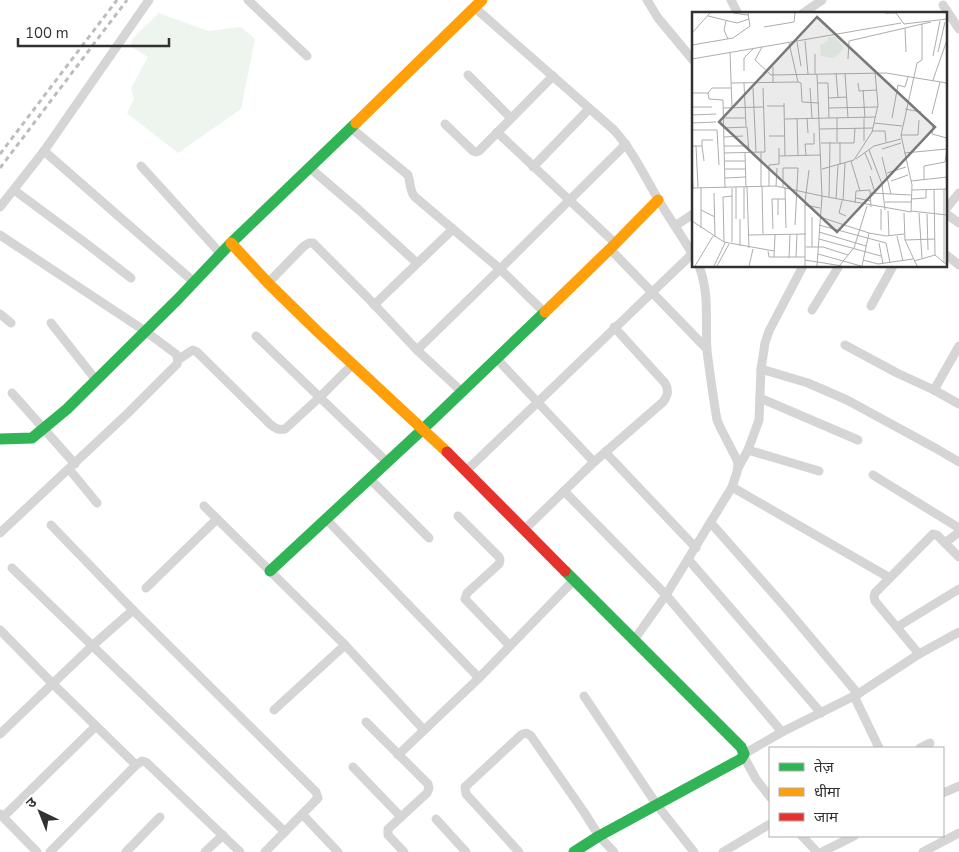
<svg xmlns="http://www.w3.org/2000/svg" width="959" height="852" font-family="'Nunito Sans','Noto Sans Devanagari',sans-serif">
<rect width="100%" height="100%" fill="#fff"/>
<!-- green -->
<polygon fill="#eef5ee" points="159,13 208,31 241,27 255,39 241,109 178,153 127,113 134,99 131,88 148,57 130,46 133,38"/>
<g fill="none" stroke-linecap="round" stroke-linejoin="round">
<!-- street -->
<g stroke="#d5d5d5" stroke-width="9">
<polyline points="248,0 307,56"/>
<polyline points="647,0 658,18 693,60"/>
<polyline points="731,0 738,14"/>
<polyline points="943,5 959,29"/>
<path d="M474 7 614 130C632 150 644 175 658 199 669 218 682 236 693 255"/>
<polyline points="802,14 822,0"/>
<polyline points="468,75 511,118"/>
<polyline points="445,124 473,151 476,152 479,151 553,76"/>
<path d="M351 128 408 175C411 183 409 191 415 197L500 269 544 312"/>
<polyline points="497,132 615,243"/>
<polyline points="44,151 194,282"/>
<polyline points="141,166 221,254"/>
<polyline points="533,167 589,109"/>
<polyline points="310,168 359,210 417,263"/>
<polyline points="14,190 83,241 131,278"/>
<polyline points="0,207 44,151 149,0"/>
<polyline points="945,210 959,193"/>
<polyline points="945,213 959,223"/>
<polyline points="675,226 693,214"/>
<polyline points="0,235 145,331 176,354 178,360 177,364 128,413 0,533"/>
<polyline points="610,249 707,349"/>
<polyline points="945,254 959,265"/>
<polyline points="268,283 304,246 309,243 313,243 368,298 417,350 461,391"/>
<polyline points="374,305 453,229"/>
<polyline points="871,306 893,266"/>
<polyline points="812,310 839,266"/>
<polyline points="0,314 11,323"/>
<polyline points="51,323 96,380"/>
<polyline points="256,336 387,462"/>
<polyline points="845,345 897,373 934,390 959,404"/>
<polyline points="417,350 500,269 626,144"/>
<polyline points="496,358 594,462"/>
<path d="M178 360 191 351 193 350 197 352 271 425C276 429 279 430 285 429L320 397 353 364"/>
<polyline points="761,369 808,383 847,400 937,449 959,462"/>
<polyline points="934,390 959,346"/>
<polyline points="12,393 75,464"/>
<polyline points="760,398 858,440"/>
<polyline points="748,450 819,471"/>
<polyline points="605,452 696,548"/>
<polyline points="738,468 748,450 759,420 761,369 765,343 769,331 803,266"/>
<polyline points="69,469 97,503"/>
<polyline points="466,471 692,254"/>
<polyline points="873,475 959,528"/>
<polyline points="369,478 429,538"/>
<polyline points="732,487 890,578"/>
<polyline points="564,491 666,595 782,732"/>
<polyline points="204,506 345,645 424,730"/>
<polyline points="458,516 499,557 500,560 499,564 467,593 465,599 510,646"/>
<polyline points="326,519 479,678"/>
<polyline points="711,523 785,607 858,694"/>
<polyline points="51,525 133,610 316,792 318,798 315,801 265,852"/>
<path d="M525 529 594 462 663 402C668 395 669 391 665 383L614 327"/>
<polyline points="945,543 959,532"/>
<polyline points="688,559 821,713"/>
<polyline points="12,568 285,832"/>
<polyline points="146,588 217,519"/>
<polyline points="897,627 959,589"/>
<polyline points="0,630 53,684 136,765"/>
<path d="M634 640 666 595 732 487 737 472 738 465 737 460 721 429 717 420C713 397 710 374 707 351 705 321 710 295 699 266"/>
<polyline points="919,654 875,601 874,597 875,593 933,534 937,535 959,557"/>
<polyline points="584,696 657,805 694,852"/>
<polyline points="854,696 879,748"/>
<polyline points="274,710 345,645"/>
<polyline points="366,722 428,784 429,788 427,793 388,829 388,835 404,852"/>
<polyline points="0,734 92,646 133,610"/>
<polyline points="920,748 930,743"/>
<polyline points="744,754 782,732 858,694 919,654 959,632"/>
<polyline points="398,755 479,678 574,580"/>
<polyline points="744,757 756,779 770,797"/>
<polyline points="353,767 401,817"/>
<polyline points="943,793 959,786"/>
<polyline points="0,814 37,852"/>
<polyline points="303,815 338,852"/>
<polyline points="3,817 96,726"/>
<polyline points="436,819 466,852"/>
<polyline points="802,836 817,852"/>
<polyline points="50,852 136,765 142,761 146,762 240,852"/>
<polyline points="126,852 160,817"/>
<polyline points="205,852 223,835"/>
<path d="M519 852 466 794 465 787 521 735C526 732 527 733 531 736L584 812 599 836 614 852"/>
<polyline points="723,852 770,824"/>
<polyline points="822,852 854,836"/>
<polyline points="923,852 959,833"/>
</g>
<!-- fast -->
<g stroke="#30b455" stroke-width="11">
<polyline points="0,439 32,438 67,409 178,299 231,243 356,123"/>
<polyline points="270,571 423,429 545,312"/>
<polyline points="565,571 741,747 744,754 741,759 599,836 574,852"/>
</g>
<!-- slow -->
<g stroke="#ff9f0a" stroke-width="11">
<polyline points="356,123 482,0"/>
<polyline points="231,243 268,283 318,332 447,452"/>
<polyline points="545,312 610,249 658,200"/>
</g>
<!-- jam -->
<polyline stroke="#e5322d" stroke-width="11" points="447,452 565,571"/>
<!-- rail -->
<g stroke="#bdbdbd" stroke-width="3" stroke-dasharray="5 4" stroke-linecap="butt">
<polyline points="0,154 117,0"/>
<polyline points="0,168 127,0"/>
</g>
</g>
<!-- overview -->
<g transform="translate(692 12)">
<rect width="255" height="255" fill="#fff"/>
<path d="M136 25H143L152 36 142 46 129 44 128 33 136 29Z" fill="#eef5ee"/>
<path fill="none" stroke="#adadad" stroke-width="1" d="M41 1 56 3M193 1H204L212 12 255 7M16 4 45 11 57 7M34 9 32 18 36 27M72 15 102 10 103 1M213 16 214 40M0 21 18 1M113 29 116 62M105 30 109 54M0 33 41 26 58 14 56 1M70 35 209 11M38 40 40 96M246 40 253 10M241 44 248 9M0 47 70 35 63 48 79 63 194 61 255 71M156 47 157 29 239 10M52 59V46L61 37M144 61 146 85M153 61 156 106M123 62V42M241 68 255 28M106 70 109 71 110 90 127 91M39 71 106 70 97 31M52 71 54 114M81 71V55M126 71H136L137 106M166 71 167 79 185 78M61 76 64 140M118 76 120 106M171 78 173 106M0 81H16L17 87 31 88 33 176M16 81 20 76H39M136 86 155 85M92 91 93 144M75 94H92M0 95H20M31 96 71 95M136 96 186 95M213 97 229 100M240 102 248 70M0 103 24 102M31 106H53M105 106 106 144M115 106 116 121M145 106V130M172 106V129M200 106 206 73 213 75 216 65M93 107 183 105M0 111 24 110M182 111 210 114M241 114 240 122 255 126M31 116 55 115 57 140M128 117 181 116M0 118H25L27 153M180 119H193L194 130M209 123H226L227 108M77 124H93M32 125 51 124M148 130V153M129 131H162L163 116M0 134H10L12 149M4 134 6 175M10 134V128H21M32 134H56M190 137 209 131M177 138 190 172 193 198M32 141 73 140 71 76M53 141 54 175M173 141 180 158M212 141 255 137M114 143 113 132H122V121M87 144 129 143M190 145 199 182M164 147 182 134 209 127M33 149H53M159 149 168 179M33 157H54M130 157 162 148 180 120 186 93 183 60M0 160 1 176M195 161 214 155M178 164 183 181M33 166 54 165M232 167V154L253 150 255 137M199 169 216 163M219 169 255 165M69 174V141M70 174 71 222M77 174V153L87 152V136M84 174 85 156M9 175V216M44 175V207M55 175 57 236M91 175V156H106L103 213M93 175 94 216M0 176 84 174 130 184 125 62M40 176V230M252 177V251M220 178 255 177M242 178 243 243M22 181 23 225M179 181 219 183M130 184 219 200 220 173 209 123 225 51 230 48V12M137 185 138 130M164 186 179 189M86 187V203M144 187 146 153M219 187 234 186V178M150 189 147 201 154 204M151 189 153 151M193 190H219M163 191 164 179 178 178 179 195M113 193 128 196M189 197V218M9 198 23 205M196 199 197 224M219 199 255 203M212 201 213 228 225 254M227 201 230 246M235 202 236 238M128 205 177 221 194 224 212 222M48 207V234M52 207V175M0 209 32 230 82 239M127 213 194 231 198 251M81 217 80 187H93M127 220 174 234M57 223 114 222M205 224 211 249M127 227 189 244M213 228 243 227M32 230 31 185 40 184M187 231 191 252M114 235H131L156 243M120 235V205M76 239 77 245H113M126 242 169 254M82 245 83 223M104 245 105 222M97 246 98 223M113 248 150 254M171 248 186 252 221 247M222 249 243 243 255 253M3 254 21 224M22 254 33 231M25 254 37 232M57 254 61 237M113 254V190L117 158M125 254 130 184M147 254 162 236 175 194M170 254 177 221"/>
<path fill="#797979" fill-opacity="0.15" stroke="#797979" stroke-width="2.5" d="M125 5 243 115 145 220 27 110Z"/>
<rect width="255" height="255" fill="none" stroke="#313131" stroke-width="2.5"/>
</g>
<!-- legend -->
<rect x="769" y="747" width="175" height="90" fill="#ffffff" stroke="#adadad"/>
<rect x="779" y="763" width="25" height="8" fill="#30b455" stroke="#adadad"/>
<text x="814" y="772" font-size="15" fill="#313131">तेज़</text>
<rect x="779" y="788" width="25" height="8" fill="#ff9f0a" stroke="#adadad"/>
<text x="814" y="797" font-size="15" fill="#313131">धीमा</text>
<rect x="779" y="813" width="25" height="8" fill="#e5322d" stroke="#adadad"/>
<text x="814" y="822" font-size="15" fill="#313131">जाम</text>
<!-- north arrow -->
<g transform="translate(40 812) rotate(317)" stroke="#ffffff" stroke-width="4" paint-order="stroke">
<path d="M0-4L9 19L0 12L-9 19Z" fill="#313131"/>
<text y="-8" font-size="14" font-weight="bold" text-anchor="middle" fill="#313131">उ</text>
</g>
<!-- scale -->
<path d="M18 38v8h151v-8" fill="none" stroke="#313131" stroke-width="2.5"/>
<text x="25" y="38" font-size="15" fill="#313131" stroke="#ffffff" stroke-width="4" paint-order="stroke">100 m</text>
</svg>
